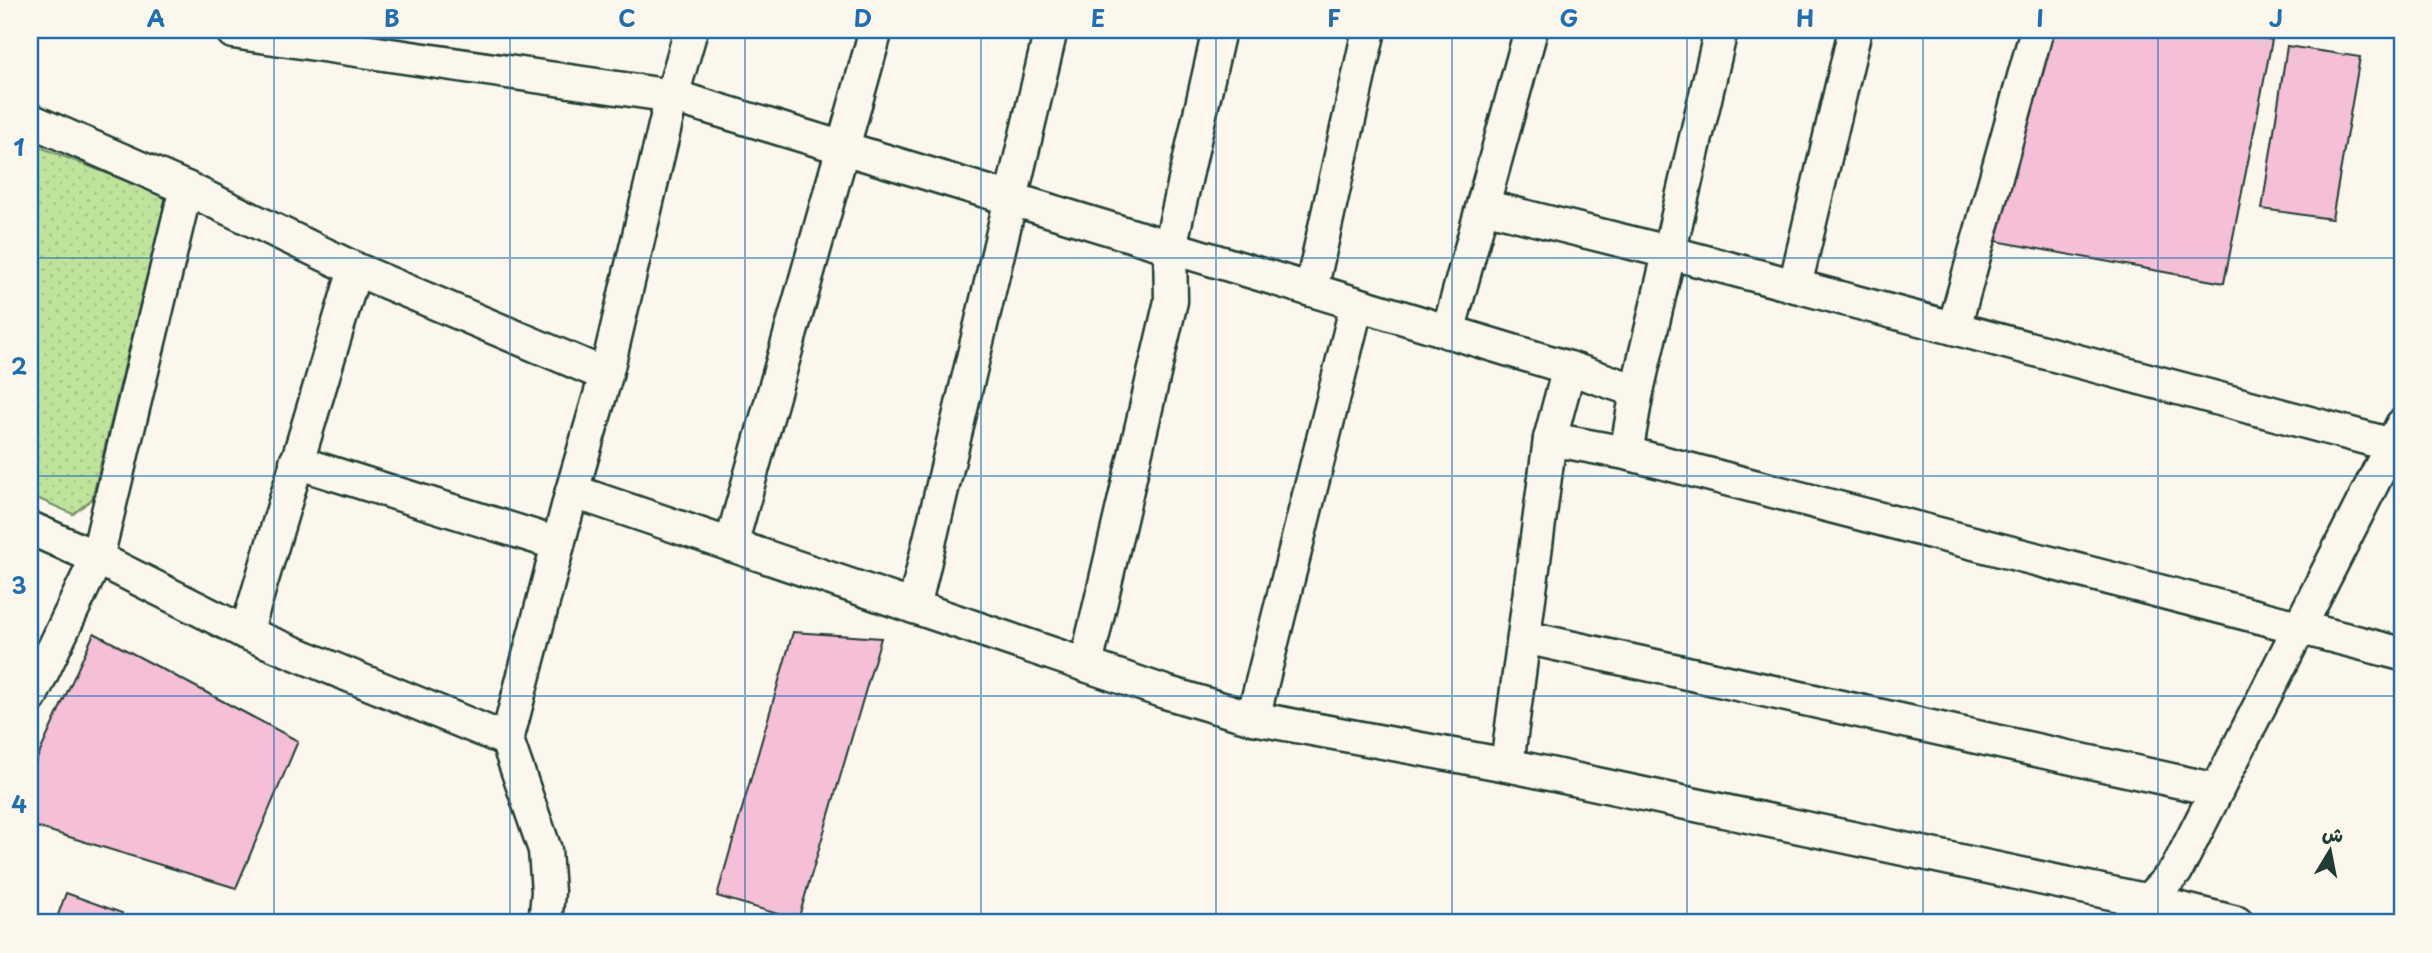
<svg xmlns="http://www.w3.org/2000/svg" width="2432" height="953" font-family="'Playpen Sans','Playpen Sans Arabic',sans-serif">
<defs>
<pattern id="grass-dots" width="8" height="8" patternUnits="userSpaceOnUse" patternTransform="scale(1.75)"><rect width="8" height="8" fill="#c0e39c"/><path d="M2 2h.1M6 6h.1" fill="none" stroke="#a5c487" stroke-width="1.8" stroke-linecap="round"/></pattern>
</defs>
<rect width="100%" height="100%" fill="#fbf7ec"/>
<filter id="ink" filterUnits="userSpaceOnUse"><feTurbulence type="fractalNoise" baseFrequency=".0143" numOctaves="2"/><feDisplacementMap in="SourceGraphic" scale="14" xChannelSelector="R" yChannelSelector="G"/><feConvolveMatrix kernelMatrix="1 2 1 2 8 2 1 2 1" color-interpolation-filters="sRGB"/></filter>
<g filter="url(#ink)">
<!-- grass -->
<polygon fill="url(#grass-dots)" stroke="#709068" stroke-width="2" points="30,143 166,197 92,499 73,514 30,495"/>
<!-- building -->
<g fill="#f5bfd7" stroke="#1f3d34" stroke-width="2">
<polygon points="2046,30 2224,30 2272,40 2224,283 1990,240"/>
<polygon points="2287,46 2360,57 2332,219 2262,209"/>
<polygon points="793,632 881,638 798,920 717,896"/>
<polygon points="94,633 298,741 236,888 30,825 30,774"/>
<polygon points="66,893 122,913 119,923 55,923"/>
</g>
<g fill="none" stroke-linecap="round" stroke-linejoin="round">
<defs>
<g id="minor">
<polyline points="233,30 233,32 672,96 1569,368 1637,391"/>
<polyline points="30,120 186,188 355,269 606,375"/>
<polyline points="1483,206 1668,252 2392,445"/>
<polyline points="1795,286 1855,30"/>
<polyline points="1311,290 1369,30"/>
<polyline points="1954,328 2037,30"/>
<polyline points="1448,332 1531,30"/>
<polyline points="1550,439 1626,453 2402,654"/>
<polyline points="1626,453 1637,391 1721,30"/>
<polyline points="296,462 558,544"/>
<polyline points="572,491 1165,692 1253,718 1507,765 2149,901 2237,923"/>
<polyline points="30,528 97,558 246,633 507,740"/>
<polyline points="731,545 876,30"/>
<polyline points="914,607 1051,30"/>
<polyline points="246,633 355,269"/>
<polyline points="1524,637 2217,790"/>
<polyline points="1086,665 1171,301 1170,247 1219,30"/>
<polyline points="30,698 97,558 186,188"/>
<polyline points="1253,718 1357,304"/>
<polyline points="1507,765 1550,439 1569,368"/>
<polyline points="545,923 548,892 545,850 507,740 572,491 606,375 672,96 691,30"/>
<polyline points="2126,923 2176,871 2402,425"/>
</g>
</defs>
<!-- minor casing -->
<use href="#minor" stroke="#1f3d34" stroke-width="37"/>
<!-- minor -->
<use href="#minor" stroke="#fbf7ec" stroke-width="32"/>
</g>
</g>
<!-- grid -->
<path fill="none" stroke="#1f6fb2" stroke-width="2" stroke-opacity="0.55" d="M274 30V923M510 30V923M745 30V923M981 30V923M1216 30V923M1452 30V923M1687 30V923M1923 30V923M2158 30V923M30 258H2402M30 476H2402M30 696H2402"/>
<!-- margin -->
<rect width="2432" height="953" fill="none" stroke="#fbf7ec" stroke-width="77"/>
<!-- north arrow -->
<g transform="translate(2330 851) rotate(10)" stroke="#fbf7ec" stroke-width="5" paint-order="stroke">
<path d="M0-5L12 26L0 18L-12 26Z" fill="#1f3d34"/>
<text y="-10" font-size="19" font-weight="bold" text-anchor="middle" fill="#1f3d34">ش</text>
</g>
<rect x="38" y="38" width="2356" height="876" fill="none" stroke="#1f6fb2" stroke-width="2.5"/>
<g font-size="23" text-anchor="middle" font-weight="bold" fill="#1f6fb2">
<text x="156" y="27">A</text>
<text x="392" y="27">B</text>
<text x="627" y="27">C</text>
<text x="863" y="27">D</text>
<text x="1098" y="27">E</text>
<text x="1334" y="27">F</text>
<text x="1569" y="27">G</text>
<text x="1805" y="27">H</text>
<text x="2040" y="27">I</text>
<text x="2276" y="27">J</text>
<text x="19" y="156">1</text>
<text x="19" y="375">2</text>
<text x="19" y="594">3</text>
<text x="19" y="813">4</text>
</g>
</svg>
